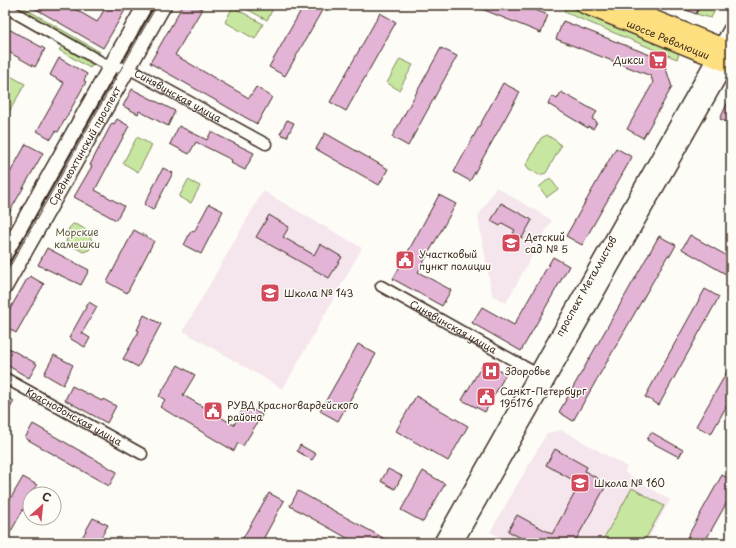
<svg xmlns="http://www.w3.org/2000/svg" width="736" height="548" font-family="'Playpen Sans',sans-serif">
<rect width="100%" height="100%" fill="#fdfcf7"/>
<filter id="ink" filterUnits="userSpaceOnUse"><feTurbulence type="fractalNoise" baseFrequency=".025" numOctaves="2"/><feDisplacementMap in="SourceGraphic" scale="8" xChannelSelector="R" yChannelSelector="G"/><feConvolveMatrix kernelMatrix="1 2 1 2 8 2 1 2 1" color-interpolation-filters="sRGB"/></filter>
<g filter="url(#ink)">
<!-- built -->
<g fill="#f5e6ed">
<polygon points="496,187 552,220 506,303 492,295 478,217"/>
<polygon points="263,191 362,248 283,389 183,331"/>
<polygon points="562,430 627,467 624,472 670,500 646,543 509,543 490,532 547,433"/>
</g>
<!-- green -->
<g fill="#c7e7a0" stroke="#81885f">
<polygon points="11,5 19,5 100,52 98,55"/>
<polygon points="239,5 275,5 267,20"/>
<polygon points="700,5 717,6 711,18 696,14"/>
<polygon points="566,6 679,53 677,59 564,12"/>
<polygon points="233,7 263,24 255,39 225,22"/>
<polygon points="63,45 93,63 90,68 59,50"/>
<polygon points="400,59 413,65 399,90 387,83"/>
<polygon points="5,73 25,84 9,112 5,109"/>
<polygon points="547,135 558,142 561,146 546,173 539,175 529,169 526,165 541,138"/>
<polygon points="137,137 152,145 138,172 123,163"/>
<polygon points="550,178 558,189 547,197 539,187"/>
<polygon points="188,180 200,186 191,203 179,197"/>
<path d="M73 224C85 226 97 238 89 250L83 252 66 242 69 228Z"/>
<polygon points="632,488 664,506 643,543 601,543"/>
</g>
<!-- building -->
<g fill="#e3b4d6" stroke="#3b2a1e">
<polygon points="29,5 68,5 97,22 107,5 128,5 103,48"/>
<polygon points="183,5 195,5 202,9 175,55 249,98 256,87 272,97 257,124 150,63"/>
<polygon points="304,5 325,5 285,76 269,67"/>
<polygon points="472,5 523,5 548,15 541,33"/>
<polygon points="674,5 700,5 696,14"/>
<polygon points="380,13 396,22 346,111 330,102"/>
<polygon points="563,21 663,60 672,87 643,138 627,129 653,83 651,76 556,39"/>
<polygon points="5,27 45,49 35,67 5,50"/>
<polygon points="441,48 457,56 408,146 392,137"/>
<polygon points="59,58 87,74 84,81 86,82 58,132 56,131 51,139 37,131 64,83 50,75"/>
<polygon points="503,83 520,92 470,181 454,172"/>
<polygon points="132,89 175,111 168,126 139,111 138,114 123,106"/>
<polygon points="561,92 597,112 592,119 597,122 593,129 588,126 588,128 548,104 552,96 557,99"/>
<polygon points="731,95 731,124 720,119"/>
<polygon points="117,119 129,126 95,190 124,206 116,220 74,197 92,166 90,165 112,123 114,124"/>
<polygon points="287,120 294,123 287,137 280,134"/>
<polygon points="179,126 207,140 211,132 254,153 245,170 231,163 232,160 196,142 189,154 170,144"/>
<polygon points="325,133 388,169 379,185 316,149"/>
<polygon points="26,144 43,153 5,220 5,182"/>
<polygon points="616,148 632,157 582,245 566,236"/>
<polygon points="163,168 173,173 153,210 144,205"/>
<polygon points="439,195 456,204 418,272 451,290 442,306 393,279"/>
<polygon points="501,203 532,220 522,238 513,233 515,230 502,223 500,226 491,221"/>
<polygon points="209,204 223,211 201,254 184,245 191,231 194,232"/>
<polygon points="269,215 289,227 283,237 314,255 320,244 342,257 329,278 256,237"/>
<polygon points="134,230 154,241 127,293 107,282"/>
<polygon points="690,235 731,258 731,277 682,249"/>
<polygon points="659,236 676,245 670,256 668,255 573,421 559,412"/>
<polygon points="47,248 89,270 81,285 38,265"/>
<polygon points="553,257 569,266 521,351 472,323 482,307 514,325"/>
<polygon points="30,276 44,284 16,333 5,326 5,318 27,279 28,280"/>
<polygon points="705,289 719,297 659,405 645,397"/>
<polygon points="89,302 97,307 82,333 90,338 85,347 69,338"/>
<polygon points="144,315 161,324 138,367 123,359 139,331 137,330"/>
<polygon points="358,344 376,354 338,421 320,411"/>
<polygon points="5,346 37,364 29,378 5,364"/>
<polygon points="54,355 73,365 63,385 44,374"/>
<polygon points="484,362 506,374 485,412 462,400"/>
<polygon points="178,365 195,375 183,395 234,425 245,405 262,415 243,446 238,443 234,451 160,407 165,400 159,396"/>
<polygon points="731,365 731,398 711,434 696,426"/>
<polygon points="72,386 102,401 103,399 116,406 107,423 65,400"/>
<polygon points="5,396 14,401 5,417"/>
<polygon points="416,396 468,426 448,461 396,431"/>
<polygon points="33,424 117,472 109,486 25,438"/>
<polygon points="651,432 683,450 679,457 647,440"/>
<polygon points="300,445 316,454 312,460 297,451"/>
<polygon points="555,449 587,467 585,471 607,484 574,543 530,543 508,531 517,515 552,534 580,484 546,465"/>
<polygon points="388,469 402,476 395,489 381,481"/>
<polygon points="423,471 445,484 423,522 401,510"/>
<polygon points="722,475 731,480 731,495 704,543 684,543"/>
<polygon points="23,477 37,485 30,494 30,497 5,542 5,508"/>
<polygon points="298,491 376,534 392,543 356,543 290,506"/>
<polygon points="269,493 284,501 261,543 240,543"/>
<polygon points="93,518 108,525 98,543 79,543"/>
</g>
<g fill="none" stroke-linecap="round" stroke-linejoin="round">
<defs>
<g id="street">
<path id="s1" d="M5 7 110 67 128 68 266 144"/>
<path id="s2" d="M381 286 541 376"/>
<path id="s3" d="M5 378 142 454"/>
</g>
<g id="secondary">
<polyline points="5,254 145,5"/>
<path id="s4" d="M5 287 164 5"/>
<path id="s5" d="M441 543 731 29"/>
<polyline points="455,543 731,56"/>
</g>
<g id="primary">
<path id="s6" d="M584 5 731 65"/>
<polyline points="620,5 731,50"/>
</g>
</defs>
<!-- street casing -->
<use href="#street" stroke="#3b2a1e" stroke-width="13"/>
<!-- secondary casing -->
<use href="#secondary" stroke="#3b2a1e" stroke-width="17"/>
<!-- primary casing -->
<use href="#primary" stroke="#3b2a1e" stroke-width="19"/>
<!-- street -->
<use href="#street" stroke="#fdfcf7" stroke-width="10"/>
<!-- secondary -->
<use href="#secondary" stroke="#fdfcf7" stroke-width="14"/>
<!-- primary -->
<use href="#primary" stroke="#fedf80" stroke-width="16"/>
<!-- tram -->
<polyline stroke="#3b2a1e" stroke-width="1" points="5,275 157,5"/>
</g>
</g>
<!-- icons -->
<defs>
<symbol id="supermarket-square" viewBox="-11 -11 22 22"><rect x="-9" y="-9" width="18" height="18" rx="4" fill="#d1495b" stroke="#fdfcf7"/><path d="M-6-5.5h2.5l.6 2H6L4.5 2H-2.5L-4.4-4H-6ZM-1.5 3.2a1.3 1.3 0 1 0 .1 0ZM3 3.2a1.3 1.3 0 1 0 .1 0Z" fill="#fff"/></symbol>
<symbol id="school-square" viewBox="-11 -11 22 22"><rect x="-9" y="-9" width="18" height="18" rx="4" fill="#d1495b" stroke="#fdfcf7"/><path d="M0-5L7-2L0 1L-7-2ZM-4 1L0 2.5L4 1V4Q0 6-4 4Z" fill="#fff"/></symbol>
<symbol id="civic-square" viewBox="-11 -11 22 22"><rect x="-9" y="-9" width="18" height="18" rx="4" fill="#d1495b" stroke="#fdfcf7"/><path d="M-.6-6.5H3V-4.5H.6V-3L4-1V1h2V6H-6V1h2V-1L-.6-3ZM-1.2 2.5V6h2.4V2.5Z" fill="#fff"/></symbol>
<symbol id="hospital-square" viewBox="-11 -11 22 22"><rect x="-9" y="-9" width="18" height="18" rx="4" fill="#d1495b" stroke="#fdfcf7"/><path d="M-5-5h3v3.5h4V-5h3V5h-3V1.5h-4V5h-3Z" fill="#fff"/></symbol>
</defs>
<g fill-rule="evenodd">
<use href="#supermarket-square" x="647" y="49" width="22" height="22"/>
<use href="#school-square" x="500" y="232" width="22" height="22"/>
<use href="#civic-square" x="394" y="249" width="22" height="22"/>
<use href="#school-square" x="259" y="282" width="22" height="22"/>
<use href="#hospital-square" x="480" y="360" width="22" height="22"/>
<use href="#civic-square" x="475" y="386" width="22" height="22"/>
<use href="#civic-square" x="202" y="400" width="22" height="22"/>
<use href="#school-square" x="569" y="472" width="22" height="22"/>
</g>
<g text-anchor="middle" stroke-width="3" stroke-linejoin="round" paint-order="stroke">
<!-- street labels -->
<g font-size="10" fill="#3b2a1e" stroke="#fdfcf7">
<text dy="4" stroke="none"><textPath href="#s6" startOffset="91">шоссе Революции</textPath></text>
<text dy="4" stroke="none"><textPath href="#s1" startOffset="196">Синявинская улица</textPath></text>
<text dy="4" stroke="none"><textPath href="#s4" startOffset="162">Среднеохтинский проспект</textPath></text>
<text dy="4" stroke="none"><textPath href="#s5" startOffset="295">проспект Металлистов</textPath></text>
<text dy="4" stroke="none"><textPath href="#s2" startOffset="83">Синявинская улица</textPath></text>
<text dy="4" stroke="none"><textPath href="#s3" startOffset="79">Краснодонская улица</textPath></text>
</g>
<!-- poi labels -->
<g font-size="10" fill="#3b2a1e" stroke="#fdfcf7" text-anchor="start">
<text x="644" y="64" text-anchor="end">Дикси</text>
<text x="525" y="241">Детский<tspan x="525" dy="12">сад № 5</tspan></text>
<text x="419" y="258">Участковый<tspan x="419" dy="12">пункт полиции</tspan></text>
<text x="284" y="297">Школа № 143</text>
<text x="505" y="375">Здоровье</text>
<text x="500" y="395">Санкт-Петербург<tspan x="500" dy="12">195176</tspan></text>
<text x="227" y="409">РУВД Красногвардейского<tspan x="227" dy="12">района</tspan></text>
<text x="594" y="487">Школа № 160</text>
</g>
<!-- park labels -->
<g font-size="10" fill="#5e593e" stroke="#fdfcf7">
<text x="77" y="236">Морские<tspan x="77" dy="12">камешки</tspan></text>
</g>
</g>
<!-- margin -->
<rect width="736" height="548" fill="none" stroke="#fdfcf7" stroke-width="20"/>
<rect x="10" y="10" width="716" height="528" fill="none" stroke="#3b2a1e" stroke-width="1.5" filter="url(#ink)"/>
<!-- north arrow -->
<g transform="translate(42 506) rotate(27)"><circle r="19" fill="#fdfcf7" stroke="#afa8a0"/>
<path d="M0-3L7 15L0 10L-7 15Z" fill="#d1495b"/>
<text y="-6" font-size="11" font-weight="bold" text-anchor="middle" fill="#3b2a1e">С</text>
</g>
</svg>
